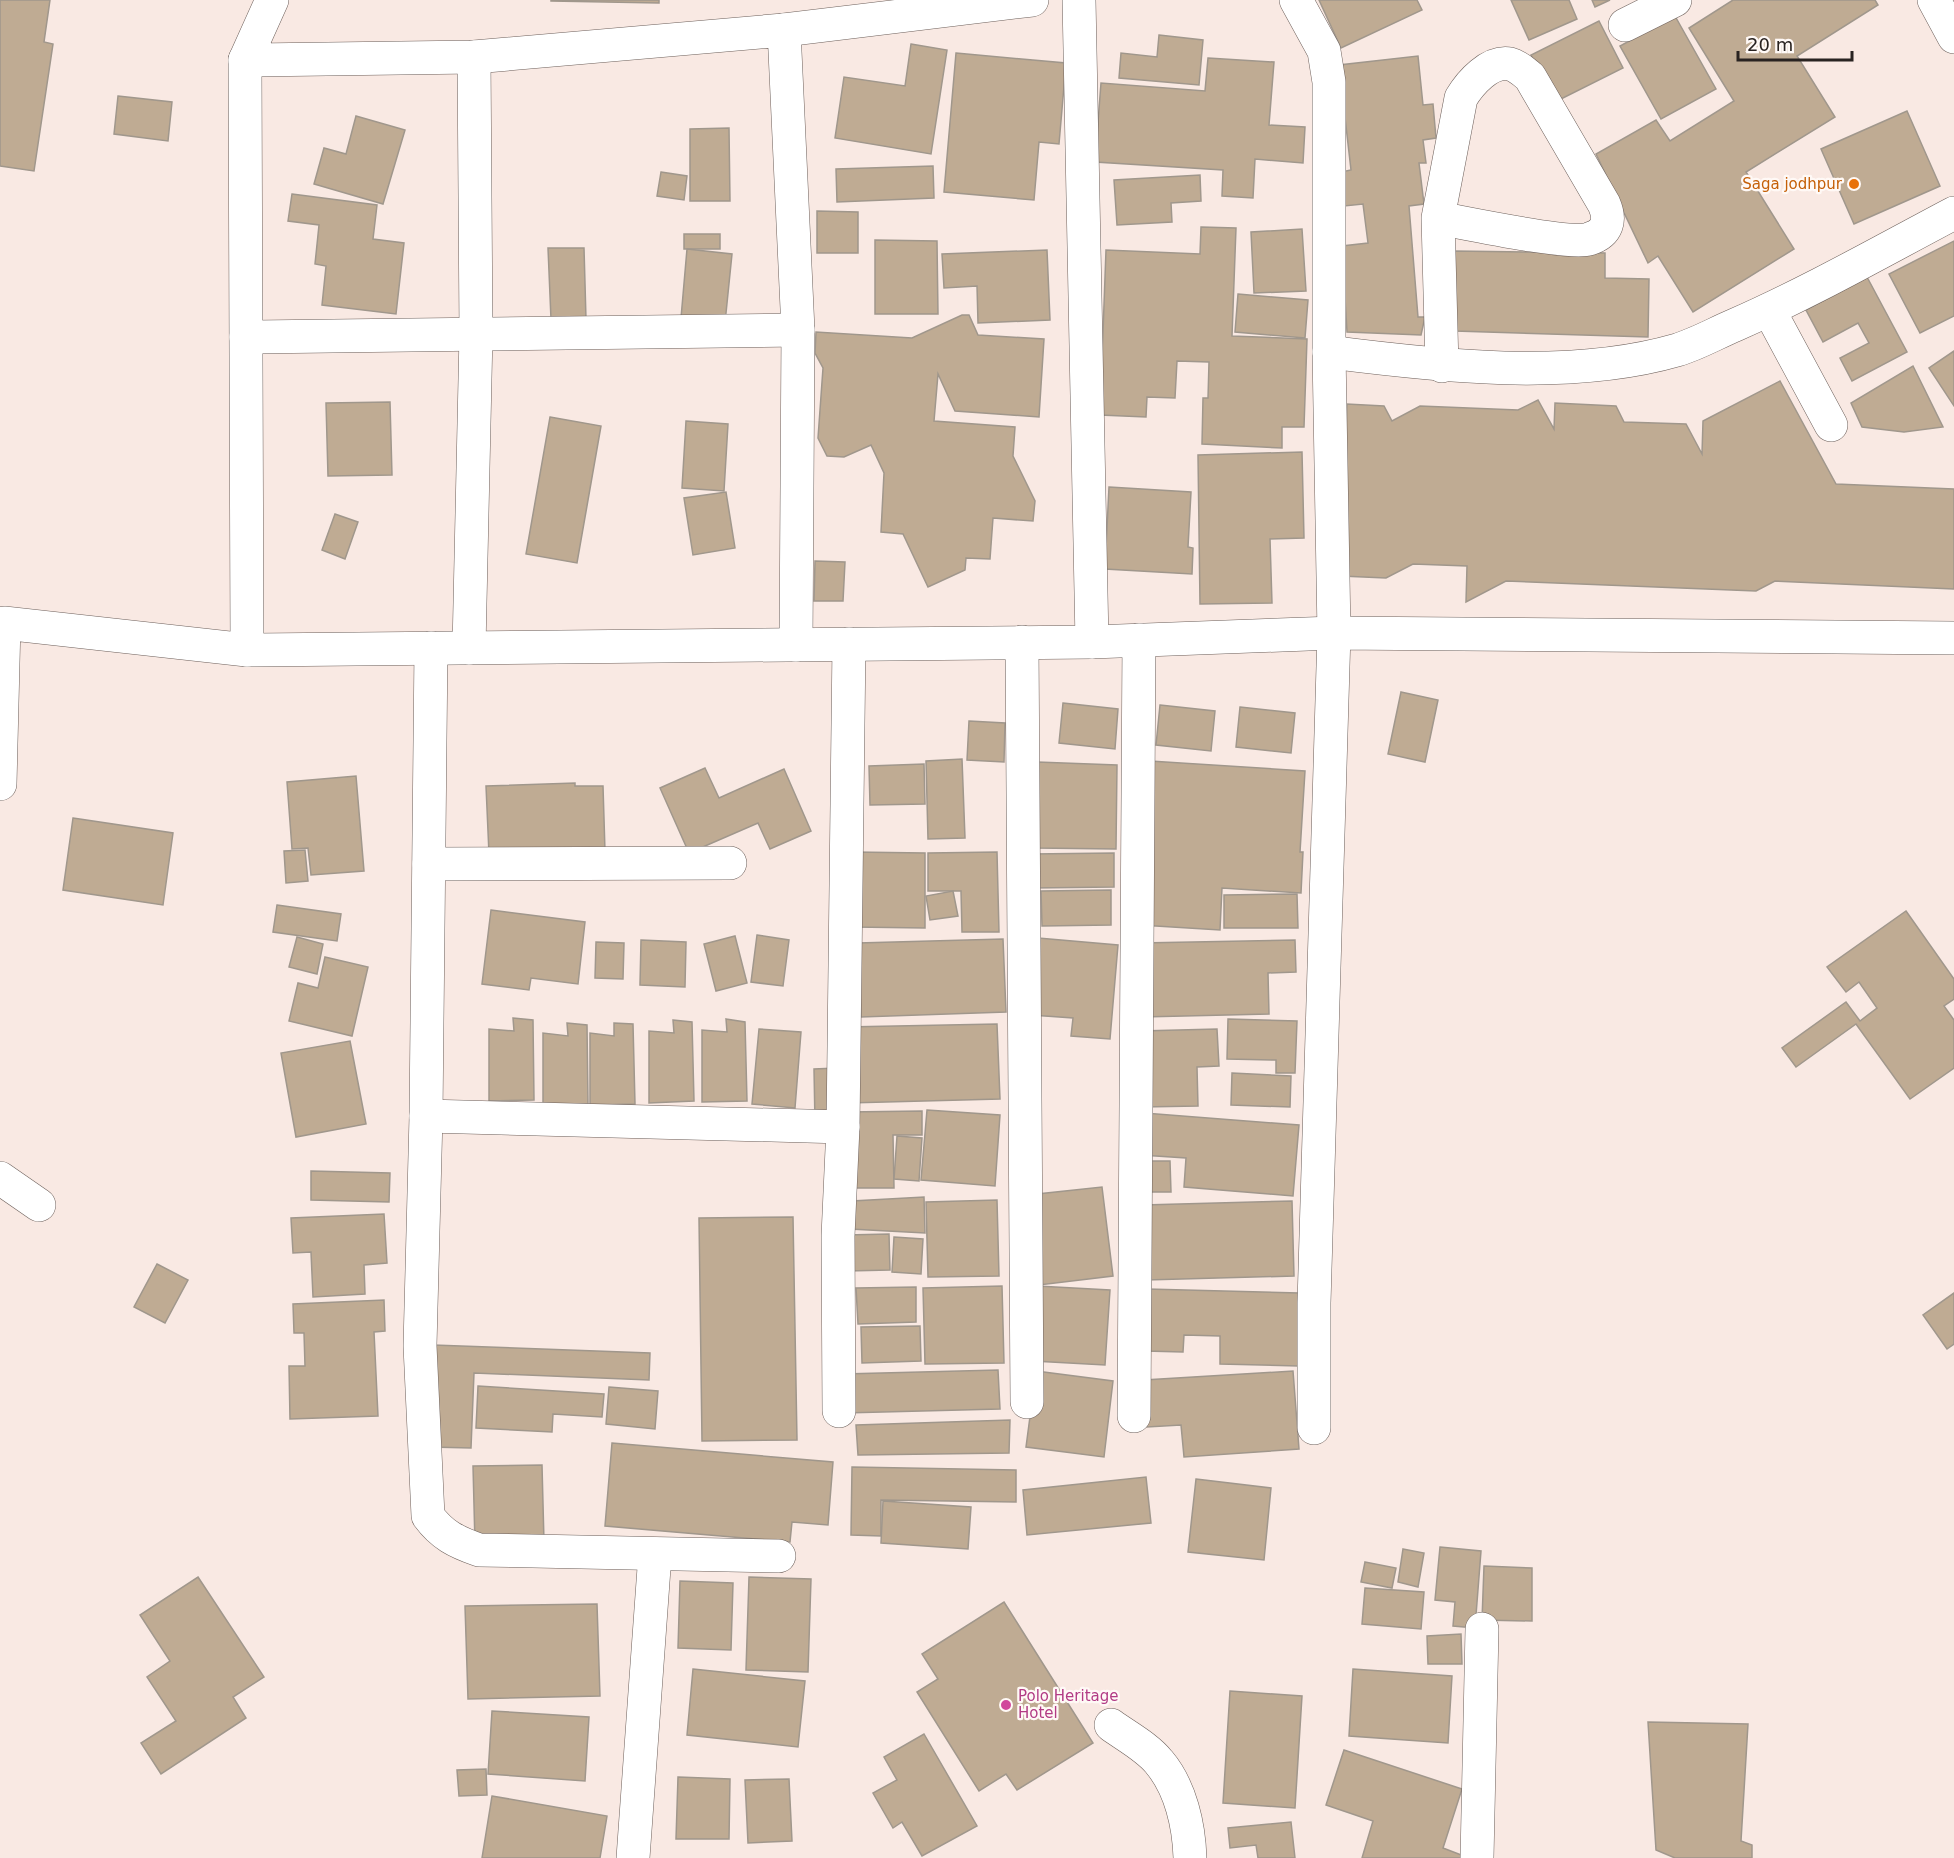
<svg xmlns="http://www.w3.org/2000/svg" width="1954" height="1858" font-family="'DejaVu Sans',sans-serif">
<rect width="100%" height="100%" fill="#f9e9e3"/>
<!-- building -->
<g fill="#bfab93" stroke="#a0978c" stroke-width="1.5">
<polygon points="0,0 50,0 44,42 53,44 34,171 0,166"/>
<polygon points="551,0 659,0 659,3 551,1"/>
<polygon points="1319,0 1417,0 1422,10 1341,48"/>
<polygon points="1511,0 1569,0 1577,19 1529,40"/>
<polygon points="1592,0 1610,0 1595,7"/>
<polygon points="1733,0 1875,0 1878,5 1797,56 1835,117 1746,172 1794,249 1693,312 1658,256 1648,263 1596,154 1656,120 1670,141 1734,101 1689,28"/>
<polygon points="1675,16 1716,89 1661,119 1620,46"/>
<polygon points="1599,21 1623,68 1555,102 1531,55"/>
<polygon points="1159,35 1203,40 1199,85 1119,78 1121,53 1157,57"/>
<polygon points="911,44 947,50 931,154 835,138 844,77 905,86"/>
<polygon points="956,53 1066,63 1059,144 1039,142 1034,200 944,192"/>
<polygon points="1418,56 1423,105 1433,104 1436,138 1423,140 1426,163 1419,163 1424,204 1409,206 1418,317 1425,317 1421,335 1347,332 1342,246 1368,243 1363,204 1344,206 1341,172 1351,170 1339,65"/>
<polygon points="1208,58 1274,62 1269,125 1305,127 1303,163 1255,159 1253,198 1222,196 1223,170 1095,162 1101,83 1205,91"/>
<polygon points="118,96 172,102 168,141 114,134"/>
<polygon points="1907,111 1940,186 1854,224 1821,149"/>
<polygon points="356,116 405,130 383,204 314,184 324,148 346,154"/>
<polygon points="729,128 730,201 690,201 690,129"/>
<polygon points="933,166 934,198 837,202 836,169"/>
<polygon points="661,172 687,176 684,200 657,196"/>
<polygon points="1200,175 1201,201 1171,203 1172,222 1117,225 1114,180"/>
<polygon points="292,194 377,205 373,239 404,243 396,314 322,305 326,266 315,264 319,225 288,221"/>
<polygon points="817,211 858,212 858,253 817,253"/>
<polygon points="1201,227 1236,228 1232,336 1307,339 1304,427 1282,427 1282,448 1202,444 1203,398 1208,398 1209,362 1177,361 1175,398 1147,397 1146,417 1100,415 1106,250 1200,254"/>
<polygon points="1302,229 1306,291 1254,293 1251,232"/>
<rect x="684" y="234" width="36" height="15"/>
<polygon points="875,240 937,241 938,314 875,314"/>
<polygon points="1954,241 1954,316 1920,333 1889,274"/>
<polygon points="548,248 584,248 586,319 551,319"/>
<polygon points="687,249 732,254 725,323 681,318"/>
<polygon points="1047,250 1050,320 978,323 977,286 944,288 942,254"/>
<polygon points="1454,251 1605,253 1605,278 1649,279 1648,337 1455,331"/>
<polygon points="1867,277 1907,352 1852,381 1840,358 1869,343 1858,323 1823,342 1806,310"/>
<polygon points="1238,294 1308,300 1305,338 1235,332"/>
<polygon points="962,315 969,315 978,335 1044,339 1039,417 955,411 938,374 934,421 1015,427 1013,456 1035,501 1033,521 993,518 990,559 966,558 965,570 928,587 903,534 881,532 884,473 871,445 844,457 827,456 818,438 823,368 815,353 816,332 912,338"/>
<polygon points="1954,351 1954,406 1929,368"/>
<polygon points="1913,366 1943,427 1904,432 1862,427 1851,403"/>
<polygon points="1780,381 1836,484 1954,489 1954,589 1775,581 1756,591 1506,581 1466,602 1467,566 1413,564 1386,578 1341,576 1347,404 1384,406 1392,421 1420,406 1518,410 1538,400 1554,429 1555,403 1616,406 1624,422 1686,424 1702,454 1703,421"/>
<polygon points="390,402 392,475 328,476 326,403"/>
<polygon points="550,417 601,426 577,563 526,554"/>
<polygon points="686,421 728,424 724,491 682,488"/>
<polygon points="1302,452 1304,538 1270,539 1272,603 1200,604 1198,455"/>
<polygon points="1109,487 1191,492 1188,547 1193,548 1192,574 1105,569"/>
<polygon points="726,492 735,548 693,555 684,498"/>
<polygon points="335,514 358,522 345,559 322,550"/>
<polygon points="815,561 845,562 843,601 814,601"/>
<polygon points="1401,692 1438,700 1425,762 1388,754"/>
<polygon points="1063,703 1118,709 1115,749 1059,743"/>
<polygon points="1160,705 1215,711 1211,751 1156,745"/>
<polygon points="1240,707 1295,713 1291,753 1236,747"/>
<polygon points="969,721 1005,723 1004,762 967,760"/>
<polygon points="962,759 965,838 928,839 926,761"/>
<polygon points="1150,761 1305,771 1300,852 1303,852 1301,893 1222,888 1220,930 1140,925"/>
<polygon points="1037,762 1117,765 1116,849 1035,848"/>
<polygon points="924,764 925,804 870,805 869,766"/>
<polygon points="705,768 719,798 784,769 811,831 770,849 758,823 689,853 660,788"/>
<polygon points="356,776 364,871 311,875 308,848 292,849 287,782"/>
<polygon points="575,783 575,786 603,786 605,851 489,854 486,786"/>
<polygon points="73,818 173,833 163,905 63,890"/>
<polygon points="305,850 308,881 286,883 284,851"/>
<polygon points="853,852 925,853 925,928 853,927"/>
<polygon points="997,852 999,932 962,932 961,891 928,891 928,853"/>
<polygon points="1114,853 1114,887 1032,888 1031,854"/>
<polygon points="1111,890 1111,925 1042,926 1041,891"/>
<polygon points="953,891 958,916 930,920 926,896"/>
<polygon points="1297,894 1298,928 1224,928 1224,895"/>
<polygon points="277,905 341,914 337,941 273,932"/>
<polygon points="491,910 585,922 578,984 531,978 529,990 482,984"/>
<polygon points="1906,911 1954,979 1954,999 1944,1006 1954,1020 1954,1068 1910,1099 1856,1024 1796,1067 1782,1048 1846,1002 1860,1021 1877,1008 1859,982 1846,992 1827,967"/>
<polygon points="757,935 789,940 783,986 751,982"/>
<polygon points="735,936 747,983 716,991 704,944"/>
<polygon points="297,937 323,944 317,974 289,967"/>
<polygon points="1038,938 1118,945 1110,1039 1071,1036 1073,1018 1031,1015"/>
<polygon points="1003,939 1006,1012 861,1017 858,943"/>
<polygon points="641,940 686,942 685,987 640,985"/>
<polygon points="1295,940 1296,972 1268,973 1269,1014 1142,1017 1140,943"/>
<polygon points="596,942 624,943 623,979 595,978"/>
<polygon points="325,957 368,967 352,1036 289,1021 298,983 318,988"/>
<polygon points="513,1018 533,1020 534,1100 489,1101 489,1029 514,1031"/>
<polygon points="726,1019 745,1022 747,1101 702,1102 702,1030 727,1032"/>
<polygon points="1228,1019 1297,1021 1295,1073 1276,1073 1276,1060 1227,1059"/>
<polygon points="673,1020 692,1022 694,1101 649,1103 649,1031 674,1033"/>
<polygon points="567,1023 587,1025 588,1104 543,1105 543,1033 568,1036"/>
<polygon points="614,1023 633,1024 635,1104 590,1105 590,1033 614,1036"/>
<polygon points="997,1024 1000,1099 848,1103 845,1027"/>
<polygon points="759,1029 801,1032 795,1108 752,1104"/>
<polygon points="1217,1029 1219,1066 1197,1067 1198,1106 1142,1107 1140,1031"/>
<polygon points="350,1041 366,1124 296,1137 281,1053"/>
<polygon points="837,1068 838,1122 815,1123 814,1069"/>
<polygon points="1232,1073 1291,1076 1290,1107 1231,1105"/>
<polygon points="927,1110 1000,1115 995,1186 921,1180"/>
<polygon points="922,1111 922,1135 893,1135 894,1188 848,1188 847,1112"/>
<polygon points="1144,1113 1299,1125 1293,1196 1184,1187 1186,1158 1141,1155"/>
<polygon points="897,1136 922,1138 919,1181 894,1179"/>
<polygon points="1146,1161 1170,1161 1171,1192 1146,1192"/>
<polygon points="311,1171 390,1173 389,1202 311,1200"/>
<polygon points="1102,1187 1113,1276 1039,1285 1028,1195"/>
<polygon points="924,1197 925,1233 850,1229 852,1201"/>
<polygon points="997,1200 999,1276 928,1277 926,1202"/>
<polygon points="1292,1201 1294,1276 1146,1280 1143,1205"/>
<polygon points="384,1214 387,1263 364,1265 365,1294 313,1297 311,1252 293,1253 291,1218"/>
<polygon points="793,1217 797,1440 702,1441 699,1218"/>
<polygon points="889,1234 890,1270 847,1271 846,1235"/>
<polygon points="894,1237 923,1239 921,1274 892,1272"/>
<polygon points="157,1264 188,1280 165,1323 134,1307"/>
<polygon points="1002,1286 1004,1363 925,1364 923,1288"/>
<polygon points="1037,1286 1110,1290 1105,1365 1033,1361"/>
<polygon points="916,1287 916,1322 858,1324 856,1288"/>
<polygon points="1147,1289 1299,1293 1298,1366 1220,1364 1220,1336 1184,1335 1183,1352 1145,1351"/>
<polygon points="1954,1293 1954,1344 1947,1349 1923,1315"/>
<polygon points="384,1300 385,1331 374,1332 378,1416 290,1419 289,1366 305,1366 304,1333 294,1333 293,1304"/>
<polygon points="920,1326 921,1361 862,1363 861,1327"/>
<polygon points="433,1345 650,1353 649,1380 474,1373 471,1448 430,1447"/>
<polygon points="998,1370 1000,1409 844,1413 843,1374"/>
<polygon points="1036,1371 1113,1381 1104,1457 1026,1447"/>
<polygon points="1293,1371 1299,1449 1184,1457 1181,1425 1147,1427 1144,1380"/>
<polygon points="478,1386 604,1394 602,1417 553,1414 552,1432 476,1428"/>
<polygon points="609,1387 658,1391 655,1429 606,1424"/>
<polygon points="1010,1420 1009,1453 858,1455 856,1425"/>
<polygon points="612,1443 833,1462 828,1525 792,1522 790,1542 605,1526"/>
<polygon points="542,1465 544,1542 475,1544 473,1466"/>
<polygon points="852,1467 1016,1470 1016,1502 881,1500 881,1536 851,1535"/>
<polygon points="1146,1477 1151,1523 1027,1535 1023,1490"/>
<polygon points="1196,1479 1271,1488 1264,1560 1188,1552"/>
<polygon points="883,1501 971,1507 968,1549 881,1543"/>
<polygon points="1440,1547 1481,1551 1475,1628 1453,1626 1455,1602 1435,1600"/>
<polygon points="1403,1549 1424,1553 1418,1587 1398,1582"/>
<polygon points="1365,1562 1396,1568 1392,1588 1361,1582"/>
<polygon points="1484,1566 1532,1568 1532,1621 1482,1620"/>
<polygon points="198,1577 264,1677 233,1697 246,1718 161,1774 141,1743 176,1721 147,1677 170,1661 140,1615"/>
<polygon points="749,1577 811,1579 808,1672 746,1670"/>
<polygon points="680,1581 733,1583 731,1650 678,1648"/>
<polygon points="1365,1588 1424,1592 1421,1629 1362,1624"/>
<polygon points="1004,1602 1093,1743 1017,1790 1006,1774 979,1791 917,1692 938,1679 922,1654"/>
<polygon points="597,1604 600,1696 468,1699 465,1606"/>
<polygon points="1461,1634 1462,1664 1428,1664 1427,1636"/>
<polygon points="693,1669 805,1681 798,1747 687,1735"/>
<polygon points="1353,1669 1452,1676 1448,1743 1349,1736"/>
<polygon points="1230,1691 1302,1696 1295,1808 1223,1803"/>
<polygon points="492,1711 589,1717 585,1781 488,1774"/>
<polygon points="1648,1722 1748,1724 1741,1841 1752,1845 1752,1858 1675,1858 1656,1850"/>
<polygon points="924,1734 977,1826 922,1856 902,1822 893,1828 873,1793 897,1780 884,1757"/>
<polygon points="1344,1750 1462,1789 1443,1848 1469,1858 1362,1858 1373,1821 1326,1805"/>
<polygon points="486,1769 487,1795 459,1796 457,1770"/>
<polygon points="678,1777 730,1779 729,1839 676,1839"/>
<polygon points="789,1779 792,1841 748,1843 745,1780"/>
<polygon points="492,1796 607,1816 600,1858 482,1858"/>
<polygon points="1291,1822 1295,1858 1258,1858 1256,1845 1230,1848 1228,1828"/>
</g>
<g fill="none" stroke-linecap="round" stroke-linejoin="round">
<defs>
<g id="minor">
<polyline points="272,0 245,60 474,57 784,30 798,330 796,645"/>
<polyline points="1079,0 1092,642"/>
<polyline points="1296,0 1324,51 1329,82 1329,352 1334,633 1314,1303 1314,1428"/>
<polyline points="1625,25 1675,0"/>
<polyline points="784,30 1032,0"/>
<polyline points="245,60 247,650"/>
<path d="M1438 218C1466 223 1568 245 1589 239 1608 233 1611 220 1604 204L1530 77C1524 72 1518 66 1510 64 1490 60 1470 83 1461 98L1438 218 1442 366"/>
<polyline points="1769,310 1831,425"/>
<polyline points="246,337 798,330"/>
<path d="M1329 352C1438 366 1570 381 1677 350 1697 344 1716 333 1735 325 1810 292 1882 251 1954 213"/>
<polyline points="1022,642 1027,1402"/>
<path d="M431 648 426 1116 420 1346 428 1516C442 1535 456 1542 479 1550L779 1556"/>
<polyline points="469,648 476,334 474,57"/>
<polyline points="0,784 4,623 247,650 1092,642 1334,633 1954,638"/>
<polyline points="429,864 730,863"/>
<polyline points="426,1116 843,1127"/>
<polyline points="0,1178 39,1205"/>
<polyline points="839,1411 838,1236 843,1127 849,644"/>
<polyline points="1134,1416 1139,640"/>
<path d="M1111 1725C1126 1736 1147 1747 1159 1762 1181 1788 1189 1826 1190 1858"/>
<polyline points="633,1858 655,1554"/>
<polyline points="1477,1858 1482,1629"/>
</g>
<polyline id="highway" points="1934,0 1954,37"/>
</defs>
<!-- minor casing -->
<use href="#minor" stroke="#6d605b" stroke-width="34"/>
<!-- highway casing -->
<use href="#highway" stroke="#6d605b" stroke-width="34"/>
<!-- minor -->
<use href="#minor" stroke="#fff" stroke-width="33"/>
<!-- highway -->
<use href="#highway" stroke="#fff" stroke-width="33"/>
</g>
<!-- markers -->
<circle fill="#e8710a" stroke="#fff9f6" stroke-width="2" cx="1854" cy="184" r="6"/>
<circle fill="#d1479c" stroke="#fff9f6" stroke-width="2" cx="1006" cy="1705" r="6"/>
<g text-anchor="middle" stroke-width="4.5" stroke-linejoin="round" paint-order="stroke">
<!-- food labels -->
<g font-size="15" fill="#c56008" stroke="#fff9f6" text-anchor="end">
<text x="1842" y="189">Saga jodhpur</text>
</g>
<!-- hotel labels -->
<g font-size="15" fill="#b23c85" stroke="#fff9f6" text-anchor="start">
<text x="1018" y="1701">Polo Heritage<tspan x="1018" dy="17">Hotel</tspan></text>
</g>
</g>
<!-- scale -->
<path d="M1738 51v9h114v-9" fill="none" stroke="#292321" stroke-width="3"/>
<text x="1747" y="51" font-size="18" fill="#292321" stroke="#fff9f6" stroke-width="4.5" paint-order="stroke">20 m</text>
</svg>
